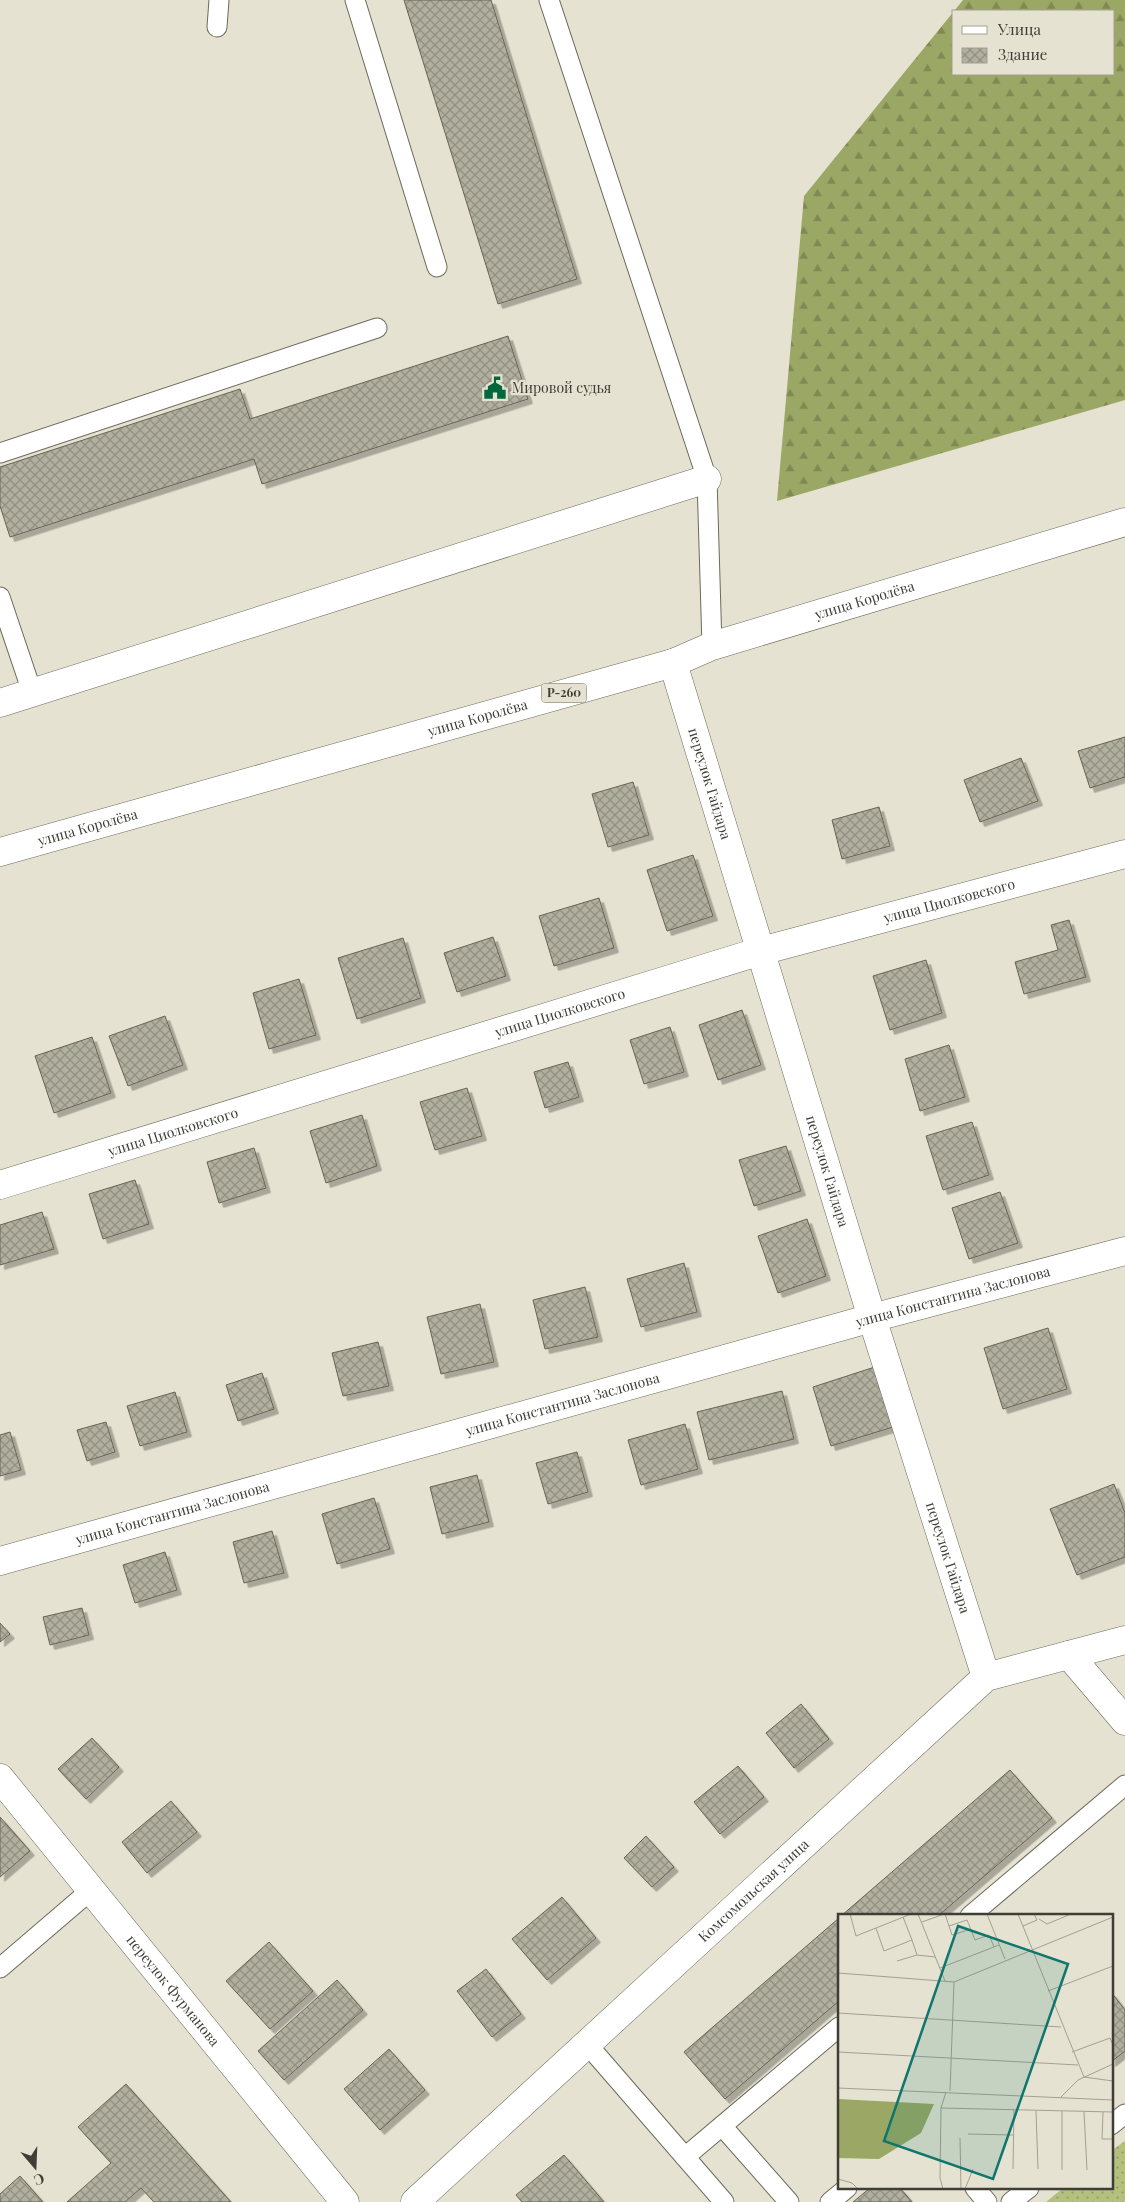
<svg xmlns="http://www.w3.org/2000/svg" width="1125" height="2202" font-family="'Playfair Display',serif">
<defs>
<pattern id="forest-firs" width="22" height="20" patternUnits="userSpaceOnUse" patternTransform="scale(1.25)"><rect width="22" height="20" fill="#9ba764"/><path d="M5 1l3.5 6h-7zM16 11l3.5 6h-7z" fill="#808953"/></pattern>
<pattern id="park-dots" width="8" height="8" patternUnits="userSpaceOnUse" patternTransform="scale(1.25)"><rect width="8" height="8" fill="#b4c07e"/><path d="M2 2h.1M6 6h.1" fill="none" stroke="#949d68" stroke-width="1.8" stroke-linecap="round"/></pattern>
<pattern id="building-cross-hatch" width="8" height="8" patternUnits="userSpaceOnUse" patternTransform="scale(1.25)"><rect width="8" height="8" fill="#b1af9e"/><path d="M0 0l8 8M0 8l8-8" fill="none" stroke="#919082"/></pattern>
<filter id="shadow"><feDropShadow dx="4.5" dy="4.5" stdDeviation="0" flood-color="#0004"/></filter>
</defs>
<rect width="100%" height="100%" fill="#e5e2d1"/>
<!-- forest -->
<path fill="url(#forest-firs)" fill-rule="evenodd" d="M963 0H1125V400L777 501 804 196ZM954 11H1114V74H954Z"/>
<!-- park -->
<polygon fill="url(#park-dots)" points="1125,2141 1125,2202 1046,2202 1063,2188 1111,2188 1111,2151"/>
<!-- building -->
<g fill="url(#building-cross-hatch)" stroke="#676455" filter="url(#shadow)">
<polygon points="404,0 491,0 577,279 498,304"/>
<polygon points="508,336 528,399 262,484 254,459 10,537 0,506 0,467 240,389 250,419"/>
<polygon points="1125,737 1125,777 1090,788 1078,751"/>
<polygon points="1021,758 1038,801 980,822 964,780"/>
<polygon points="633,782 649,835 608,847 592,794"/>
<polygon points="879,807 890,846 842,859 832,820"/>
<polygon points="693,855 713,916 667,931 647,870"/>
<polygon points="599,898 614,948 554,966 539,916"/>
<polygon points="1069,920 1086,977 1024,994 1015,962 1058,950 1051,925"/>
<polygon points="493,937 506,976 457,992 444,953"/>
<polygon points="403,938 421,998 357,1019 338,958"/>
<polygon points="926,960 942,1013 890,1030 873,976"/>
<polygon points="299,979 316,1035 269,1049 253,993"/>
<polygon points="742,1010 761,1065 718,1080 699,1025"/>
<polygon points="165,1016 183,1065 128,1086 109,1036"/>
<polygon points="670,1027 684,1072 644,1084 630,1040"/>
<polygon points="92,1037 111,1093 54,1113 35,1056"/>
<polygon points="949,1045 965,1097 920,1111 905,1059"/>
<polygon points="568,1062 579,1097 545,1108 534,1072"/>
<polygon points="467,1088 482,1136 435,1150 420,1102"/>
<polygon points="362,1115 377,1166 326,1183 310,1131"/>
<polygon points="972,1122 989,1175 943,1190 926,1136"/>
<polygon points="786,1146 801,1191 754,1206 739,1160"/>
<polygon points="254,1148 266,1188 219,1203 207,1162"/>
<polygon points="135,1180 149,1224 103,1239 89,1194"/>
<polygon points="1000,1192 1018,1243 969,1259 952,1208"/>
<polygon points="42,1212 54,1249 0,1265 0,1225"/>
<polygon points="807,1219 826,1276 778,1293 758,1236"/>
<polygon points="684,1263 697,1312 641,1327 627,1279"/>
<polygon points="585,1287 598,1337 545,1349 533,1300"/>
<polygon points="480,1304 494,1362 441,1374 427,1317"/>
<polygon points="1048,1328 1067,1389 1003,1409 984,1348"/>
<polygon points="378,1342 389,1386 343,1396 332,1353"/>
<polygon points="884,1364 903,1424 831,1446 813,1387"/>
<polygon points="262,1373 274,1409 238,1421 226,1385"/>
<polygon points="782,1391 794,1439 709,1460 697,1412"/>
<polygon points="175,1392 187,1432 140,1446 127,1406"/>
<polygon points="106,1422 115,1452 87,1461 77,1430"/>
<polygon points="685,1424 698,1469 641,1485 628,1440"/>
<polygon points="10,1432 21,1470 0,1476 0,1435"/>
<polygon points="577,1452 588,1492 548,1504 536,1463"/>
<polygon points="477,1475 489,1522 442,1534 430,1487"/>
<polygon points="1114,1484 1125,1513 1125,1557 1077,1575 1050,1509"/>
<polygon points="374,1498 390,1549 337,1564 322,1514"/>
<polygon points="272,1531 284,1573 244,1583 233,1542"/>
<polygon points="165,1552 177,1590 135,1603 123,1565"/>
<polygon points="82,1608 89,1635 50,1645 43,1617"/>
<polygon points="0,1623 10,1634 0,1642"/>
<polygon points="801,1704 829,1739 794,1768 766,1733"/>
<polygon points="92,1738 119,1767 86,1799 58,1769"/>
<polygon points="738,1766 764,1797 720,1834 694,1802"/>
<polygon points="1010,1770 1052,1818 938,1916 841,1916"/>
<polygon points="171,1801 197,1832 147,1873 122,1842"/>
<polygon points="0,1817 30,1851 0,1877"/>
<polygon points="646,1836 674,1867 652,1887 624,1858"/>
<polygon points="562,1897 596,1938 547,1980 512,1939"/>
<polygon points="839,1918 839,2001 725,2099 684,2052"/>
<polygon points="269,1942 313,1991 270,2029 226,1981"/>
<polygon points="486,1969 521,2014 492,2037 457,1991"/>
<polygon points="337,1980 363,2010 284,2080 258,2051"/>
<polygon points="1111,1992 1125,2010 1125,2051 1111,2062"/>
<polygon points="389,2049 425,2090 380,2130 344,2089"/>
<polygon points="126,2084 231,2202 154,2202 141,2188 125,2202 67,2202 111,2163 78,2127"/>
<polygon points="564,2155 604,2202 522,2202 516,2195"/>
<polygon points="20,2176 43,2202 0,2202 0,2194"/>
<polygon points="870,2188 900,2188 912,2202 853,2202"/>
</g>
<g fill="none" stroke-linecap="round" stroke-linejoin="round">
<defs>
<g id="lane">
<polyline points="355,0 437,267"/>
<polyline points="549,0 707,479 712,646"/>
<polyline points="217,27 219,0"/>
<polyline points="0,453 377,328"/>
<polyline points="0,597 32,692"/>
<polyline points="970,1916 1125,1785"/>
<polyline points="0,1968 91,1890"/>
<polyline points="587,2044 724,2202"/>
<polyline points="1111,2125 1125,2114"/>
<polyline points="722,2126 789,2202"/>
<polyline points="685,2157 839,2027"/>
<polyline points="975,2188 987,2202"/>
<polyline points="830,2202 847,2188"/>
<polyline points="1011,2202 1029,2188"/>
</g>
<g id="street">
<path id="s1" d="M673 663 872 1318 986 1677"/>
<polyline points="0,703 707,479"/>
<path id="s2" d="M0 1185 761 951 1125 854"/>
<path id="s3" d="M0 1561 872 1318 1125 1251"/>
<polyline points="1069,1655 1125,1721"/>
<path id="s4" d="M0 1778 345 2202"/>
<path id="s5" d="M415 2202 986 1677 1125 1640"/>
</g>
<g id="highway">
<path id="s6" d="M0 852 673 663 712 646 1125 522"/>
</g>
</defs>
<!-- lane casing -->
<use href="#lane" stroke="#6c6a5b" stroke-width="21"/>
<!-- street casing -->
<use href="#street" stroke="#6c6a5b" stroke-width="29"/>
<!-- highway casing -->
<use href="#highway" stroke="#6c6a5b" stroke-width="29"/>
<!-- lane -->
<use href="#lane" stroke="#fff" stroke-width="19"/>
<!-- street -->
<use href="#street" stroke="#fff" stroke-width="28"/>
<!-- highway -->
<use href="#highway" stroke="#fff" stroke-width="28"/>
</g>
<!-- icons -->
<defs>
<symbol id="civic-bare" viewBox="-9 -9 18 18"><path d="M-.6-6.5H3V-4.5H.6V-3L4-1V1h2V6H-6V1h2V-1L-.6-3ZM-1.2 2.5V6h2.4V2.5Z" fill="#01673c" stroke="#e5e2d1" stroke-width="2.5" paint-order="stroke"/></symbol>
</defs>
<g fill-rule="evenodd">
<use href="#civic-bare" x="479" y="372" width="32" height="32"/>
</g>
<g text-anchor="middle" stroke-width="4.5" stroke-linejoin="round" paint-order="stroke">
<!-- shield labels -->
<rect fill="#e5e2d1" stroke="#706e64" stroke-width="1" x="541.5" y="683.5" width="45" height="19" rx="4"/>
<g font-size="12" font-weight="bold" fill="#3e3d36">
<text x="564" y="697">Р-260</text>
</g>
<!-- poi labels -->
<g font-size="14" fill="#3e3d36" stroke="#e5e2d1" text-anchor="start">
<text x="512" y="393">Мировой судья</text>
</g>
<!-- street labels -->
<g font-size="14" fill="#3e3d36" stroke="#e5e2d1">
<text dy="5" stroke="none"><textPath href="#s6" startOffset="901">улица Королёва</textPath></text>
<text dy="5" stroke="none"><textPath href="#s6" startOffset="496">улица Королёва</textPath></text>
<text dy="5" stroke="none"><textPath href="#s1" startOffset="126">переулок Гайдара</textPath></text>
<text dy="5" stroke="none"><textPath href="#s6" startOffset="91">улица Королёва</textPath></text>
<text dy="5" stroke="none"><textPath href="#s2" startOffset="991">улица Циолковского</textPath></text>
<text dy="5" stroke="none"><textPath href="#s2" startOffset="586">улица Циолковского</textPath></text>
<text dy="5" stroke="none"><textPath href="#s2" startOffset="181">улица Циолковского</textPath></text>
<text dy="5" stroke="none"><textPath href="#s1" startOffset="531">переулок Гайдара</textPath></text>
<text dy="5" stroke="none"><textPath href="#s3" startOffset="989">улица Константина Заслонова</textPath></text>
<text dy="5" stroke="none"><textPath href="#s3" startOffset="584">улица Константина Заслонова</textPath></text>
<text dy="5" stroke="none"><textPath href="#s3" startOffset="179">улица Константина Заслонова</textPath></text>
<text dy="5" stroke="none"><textPath href="#s1" startOffset="936">переулок Гайдара</textPath></text>
<text dy="5" stroke="none"><textPath href="#s5" startOffset="460">Комсомольская улица</textPath></text>
<text dy="5" stroke="none"><textPath href="#s4" startOffset="274">переулок Фурманова</textPath></text>
</g>
</g>
<!-- overview -->
<g transform="translate(838 1914)">
<rect width="275" height="275" fill="#e5e2d1"/>
<path d="M0 185 96 190 83 219 41 245 0 244Z" fill="#9ba764"/>
<path fill="none" stroke="#a2a093" stroke-width="1" d="M12 0 18 22 73 0M80 0 107 67M107 0 114 21 133 15M149 0 167 45M180 0 246 163M201 5 209 10 233 0M84 8 106 0M111 12 129 6 137 26 151 21 156 33M185 12 199 6 196 0M38 14 46 37 74 26 65 3M79 41 97 43M59 47 79 41 74 26M102 54 161 31M0 59 116 68 275 3M210 77 275 52M0 99 223 113M0 138 240 151M234 138 272 124 275 131M246 163 275 167M0 174 275 186M112 177 116 68M222 184 240 166 275 150M103 194 275 198M198 197 200 255M246 198 249 256M265 198 264 225H275M130 220 175 221M122 224 123 275M175 255 176 196M224 256V197M0 265 14 269 20 275M105 275 102 264 103 194 108 178M127 275 135 255"/>
<path fill="#0f766e" fill-opacity="0.15" stroke="#0f766e" stroke-width="2.5" d="M120 12 230 50 155 265 46 227Z"/>
<rect width="275" height="275" fill="none" stroke="#3e3d36" stroke-width="2.5"/>
</g>
<!-- legend -->
<rect x="952" y="10" width="162" height="65" fill="#e5e2d1" stroke="#a2a093"/>
<rect x="962" y="26" width="25" height="8" fill="#ffffff" stroke="#a2a093"/>
<text x="998" y="35" font-size="15" fill="#3e3d36">Улица</text>
<rect x="962" y="48" width="25" height="15" fill="url(#building-cross-hatch)" stroke="#a2a093"/>
<text x="998" y="60" font-size="15" fill="#3e3d36">Здание</text>
<!-- north arrow -->
<g transform="translate(35 2167) rotate(161)" stroke="#e5e2d1" stroke-width="4" paint-order="stroke">
<path d="M0-4L9 19L0 12L-9 19Z" fill="#3e3d36"/>
<text y="-8" font-size="14" font-weight="bold" text-anchor="middle" fill="#3e3d36">С</text>
</g>
</svg>
